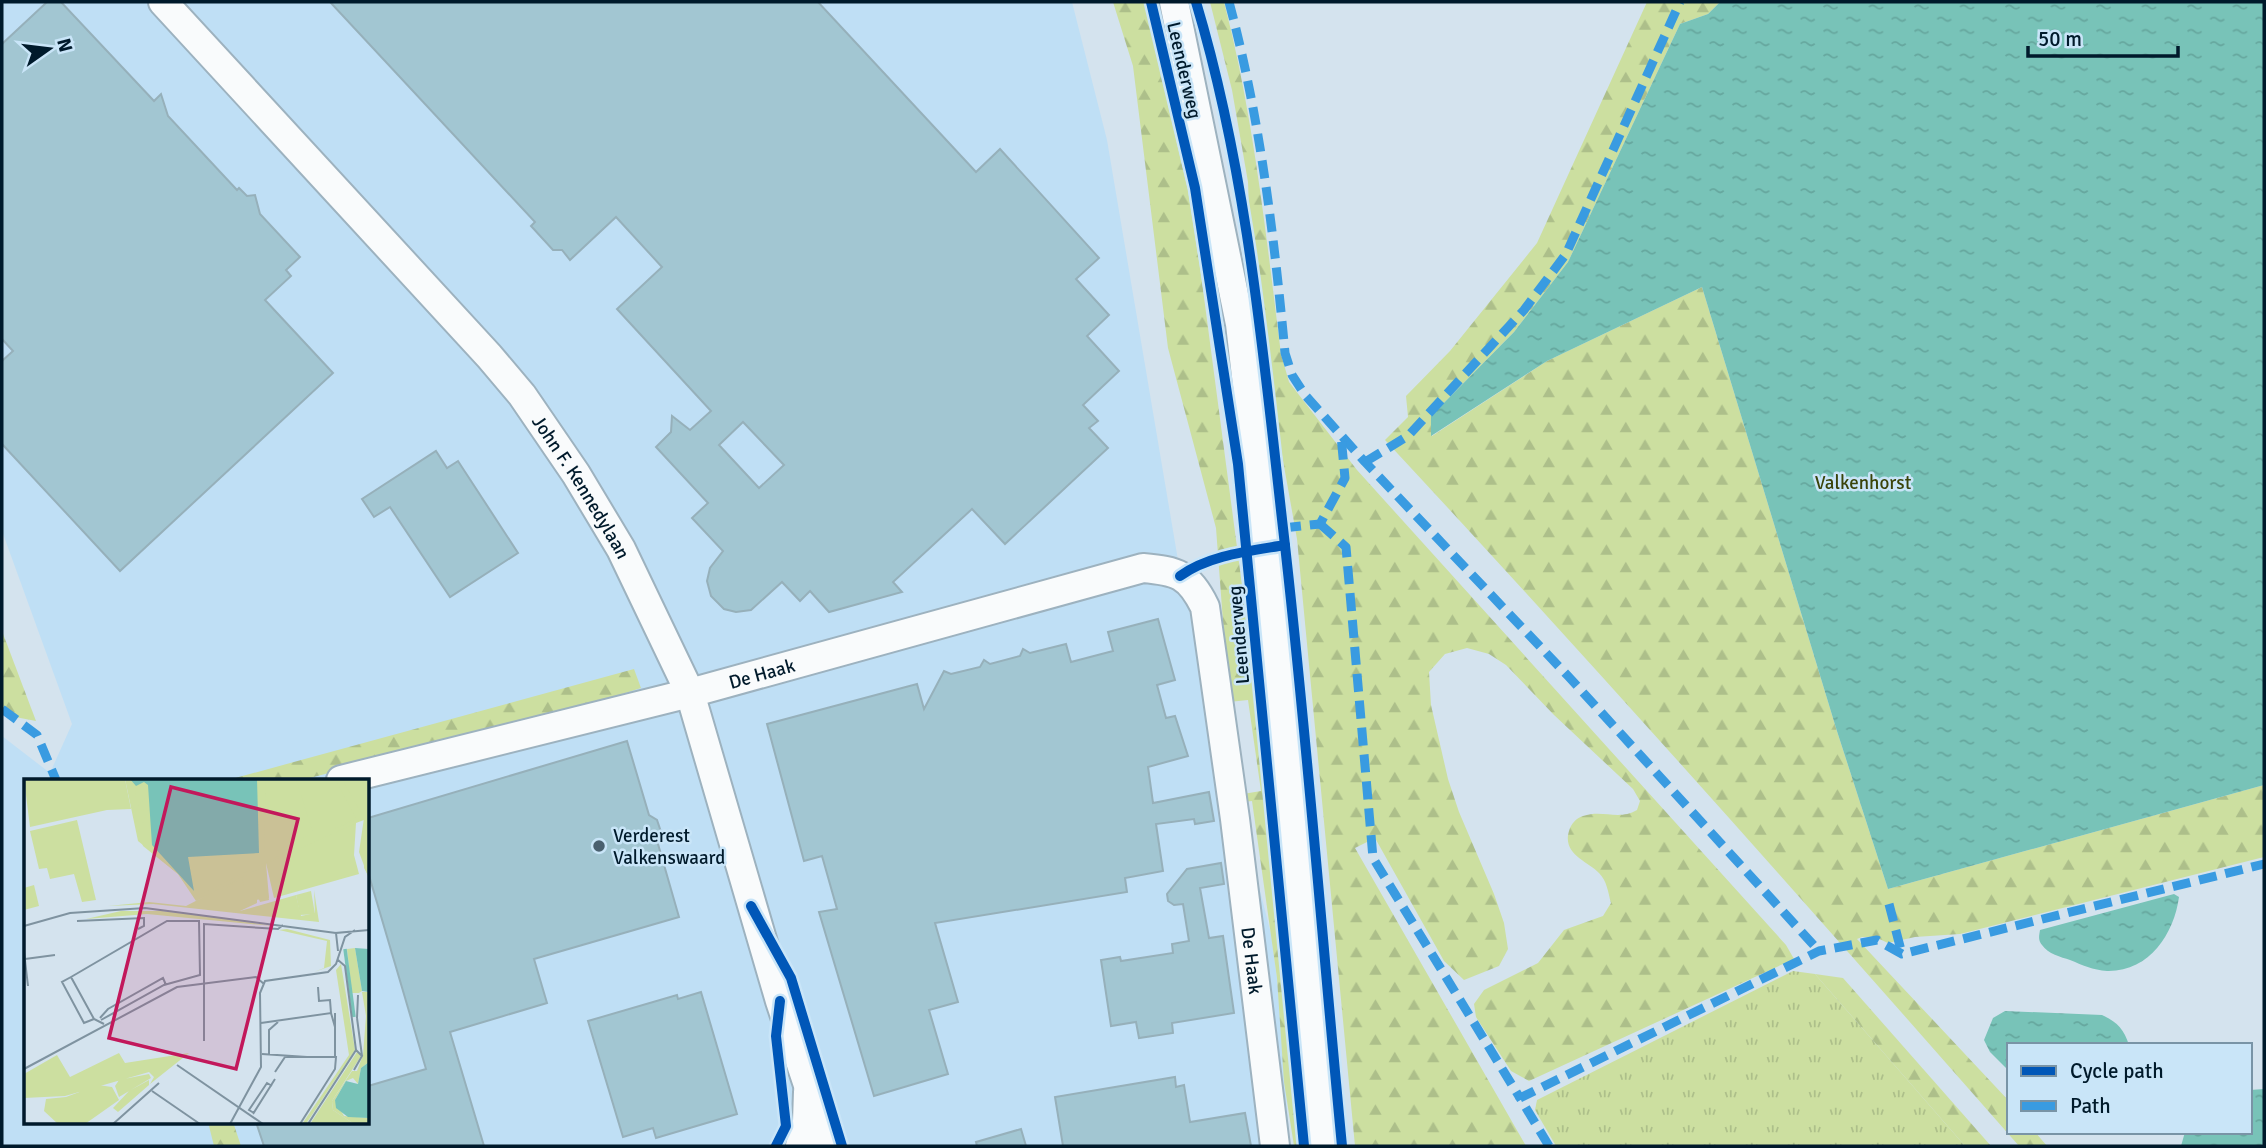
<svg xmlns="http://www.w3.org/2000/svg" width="2266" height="1148" font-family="Signika,sans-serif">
<defs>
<pattern id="grass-tufts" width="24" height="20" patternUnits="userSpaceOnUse" patternTransform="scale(1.75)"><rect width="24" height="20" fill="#ccdfa0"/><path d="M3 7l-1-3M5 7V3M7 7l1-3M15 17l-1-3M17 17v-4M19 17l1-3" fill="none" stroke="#adbf8a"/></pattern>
<pattern id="forest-firs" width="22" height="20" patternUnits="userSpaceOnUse" patternTransform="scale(1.75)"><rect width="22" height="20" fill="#ccdfa0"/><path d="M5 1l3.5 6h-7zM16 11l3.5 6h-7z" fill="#adbf8a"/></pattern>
<pattern id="water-ripples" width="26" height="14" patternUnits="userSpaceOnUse" patternTransform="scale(1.75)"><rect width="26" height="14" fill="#78c3b8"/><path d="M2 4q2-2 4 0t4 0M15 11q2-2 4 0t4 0" fill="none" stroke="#66a79e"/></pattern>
</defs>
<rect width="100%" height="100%" fill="#d4e3ee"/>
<!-- built -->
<path fill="#bfdff5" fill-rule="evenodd" d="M2 2H1072L1107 140 1181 578 1271 934 1277 978 1290 1146H2V736L50 773 72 724 2 531ZM26 780H368V1122H26Z"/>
<!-- grass -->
<polygon fill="url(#grass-tufts)" points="1793,971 1815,974 1965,1146 1556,1146 1535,1110 1537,1100"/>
<!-- forest -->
<g fill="url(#forest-firs)">
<polygon points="1113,2 1144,2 1188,190 1200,267 1266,767 1298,1146 1294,1146 1284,1082 1277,978 1252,801 1244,802 1243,794 1261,791 1248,700 1229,702 1216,528 1168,348 1133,66"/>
<path d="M1210 2H1224C1254 117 1266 236 1281 354L1289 382 1357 470 1786 945 1794 959 1529 1081 1511 1071 1476 1017 1474 1004 1484 990 1538 963 1564 930 1603 916 1611 903C1608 892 1607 881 1599 873 1587 861 1562 854 1569 831 1571 824 1576 818 1583 816 1603 809 1618 821 1637 810L1640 801 1633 789 1554 715 1506 665 1489 654 1467 648 1445 654 1429 672 1431 705 1448 779 1459 812 1494 894 1504 923 1508 949 1499 966 1464 980 1444 961 1375 838 1355 848 1526 1146H1355L1297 539 1261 337 1250 238 1248 182 1232 90Z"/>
<path d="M1647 2H1720L1708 14 1680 24 1568 262 1514 332 1431 416 1432 436 1547 361 1702 287 1836 728 1888 889 2264 785V857L1960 934 1915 937 1888 943 1875 937H1862L1857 939 2009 1101V1132H2035L2047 1146H2019C1810 908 1601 672 1385 440L1408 417 1406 396 1450 351 1537 243Z"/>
<polygon points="2,631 36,721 15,717 2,709"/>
<polygon points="634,669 641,688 575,709 302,780 228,780"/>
<polygon points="1815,974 1843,978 1991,1146 1965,1146"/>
<polygon points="208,1122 233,1122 241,1146 214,1146"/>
</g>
<!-- water -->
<g fill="url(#water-ripples)">
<polygon points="1720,2 2264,2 2264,785 1888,889 1836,728 1702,287 1547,361 1431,436 1431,416 1514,332 1568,262 1680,24 1708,14"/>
<path d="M2174 894 2179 897C2174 934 2149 972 2107 971 2093 970 2082 965 2070 960 2061 957 2048 954 2042 945 2038 940 2039 936 2040 930Z"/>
<path d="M2005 1011 2102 1015C2117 1022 2124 1029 2129 1045H2009V1071L1990 1052 1984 1040 1993 1018Z"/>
<polygon points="2264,1089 2264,1144 2258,1146 2181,1146 2185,1132 2250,1132 2250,1090"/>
</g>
<!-- building -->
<g fill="#a2c6d2" stroke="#96b0ba" stroke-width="2" fill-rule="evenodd">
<polygon points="47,2 61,2 154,101 161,94 168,116 237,190 239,188 247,196 255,195 260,214 300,257 286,270 291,276 265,300 333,373 120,571 2,444 2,361 13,351 2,339 2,44"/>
<path d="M330 2H818L976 172 1000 149 1099 258 1076 279 1109 315 1087 336 1119 371 1083 405 1098 421 1089 428 1108 448 1005 544 972 509 893 582 902 592 829 612 810 591 800 601 782 582 751 610 736 612 724 609 711 596 707 581 710 568 723 551 692 518 708 503 656 447 671 432 672 416 690 430 711 411 617 309 662 267 616 217 570 260 562 250H553L531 226 535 222ZM743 422 784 465 759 488 719 445Z"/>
<polygon points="436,451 447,468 458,461 518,553 450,597 390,507 374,517 362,499"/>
<polygon points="1158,619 1175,680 1157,685 1166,718 1175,716 1188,756 1148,767 1153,803 1209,792 1214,821 1195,824 1194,819 1156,824 1163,871 1125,878 1127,892 935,923 958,1002 929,1010 948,1074 874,1096 819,912 837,909 822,856 804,861 767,724 917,684 924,709 944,671 951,674 980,667 984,660 990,664 1020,656 1023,649 1030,653 1066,644 1071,662 1113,651 1108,632"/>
<polygon points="627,741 649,815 657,820 662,835 658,844 679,917 534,959 547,1003 450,1032 484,1146 264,1146 256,1122 368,1122 368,1086 426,1069 368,872 368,818"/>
<polygon points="1221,863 1224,884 1200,888 1209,938 1223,936 1234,1013 1172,1023 1173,1033 1139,1038 1136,1022 1111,1026 1101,960 1120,957 1121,961 1173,953 1172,944 1189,941 1183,904 1174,905 1168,901 1167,894 1187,869"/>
<polygon points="701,992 737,1114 656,1138 653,1128 623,1137 588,1021 677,995 678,999"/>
<polygon points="1175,1077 1176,1087 1184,1085 1190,1122 1245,1113 1251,1146 1063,1146 1055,1097"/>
<polygon points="1021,1129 1026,1146 977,1146 976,1142"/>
</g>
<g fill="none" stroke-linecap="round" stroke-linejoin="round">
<defs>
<g id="minor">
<path id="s1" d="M163 2 489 356 522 395 576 474 621 549 690 693 780 1001 808 1085 825 1124 827 1146"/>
<polyline points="1174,2 1240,324 1270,584 1323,1146"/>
<path id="s2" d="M341 780 690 693 1143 568C1177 571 1189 574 1205 607L1235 819 1275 1146"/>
<polyline points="800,1146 807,1122 808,1092"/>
</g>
</defs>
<!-- minor casing -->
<use href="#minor" stroke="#9db2bf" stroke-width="32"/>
<!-- minor -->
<use href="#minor" stroke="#f9fbfc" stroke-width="28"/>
<!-- quiet -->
<g stroke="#399be1" stroke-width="9" stroke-dasharray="18 9" stroke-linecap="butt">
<path d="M1229 2C1260 117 1274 235 1285 353L1292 375 1305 395 1365 462 1568 676 1819 951"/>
<polyline points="1365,462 1408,436 1524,310 1566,254 1680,2"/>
<polyline points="1320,524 1346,547 1373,858 1520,1098"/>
<polyline points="1283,528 1320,524 1345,478 1341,436"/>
<polyline points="2,709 37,735 56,780"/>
<polyline points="1889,904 1902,954"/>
<polyline points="1549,1146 1520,1098 1819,951 1877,940 1902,954 2264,864"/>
</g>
<defs>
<g id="cycleway">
<polyline points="1151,2 1195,188 1238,464 1304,1146"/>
<path d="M1196 2C1247 172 1263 352 1283 528 1307 734 1322 940 1342 1146"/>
<path d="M1180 576C1209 555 1250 551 1285 545"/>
<polyline points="751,906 791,978 842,1146"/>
<polyline points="776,1146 786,1126 776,1036 780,1001"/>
</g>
</defs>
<!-- cycleway casing -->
<use href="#cycleway" stroke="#c9e5f8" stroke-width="15"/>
<!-- cycleway -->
<use href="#cycleway" stroke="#0057b8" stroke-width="10"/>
</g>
<!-- markers -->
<circle fill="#4a606f" stroke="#c9e5f8" stroke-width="2.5" cx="599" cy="846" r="7"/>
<g text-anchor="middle" stroke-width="5" stroke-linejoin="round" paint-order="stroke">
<!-- street labels -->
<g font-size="19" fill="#001a2b" stroke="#c9e5f8">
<text transform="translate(1185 70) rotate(77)" y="7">Leenderweg</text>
<text dy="7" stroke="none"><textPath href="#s1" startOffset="642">John F. Kennedylaan</textPath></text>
<text transform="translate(1238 635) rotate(-95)" y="7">Leenderweg</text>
<text dy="7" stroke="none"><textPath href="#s2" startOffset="434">De Haak</textPath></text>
<text dy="7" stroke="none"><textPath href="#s2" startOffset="1265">De Haak</textPath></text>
</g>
<!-- park labels -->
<g font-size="19" fill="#3a4309" stroke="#c9e5f8">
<text x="1863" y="489">Valkenhorst</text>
</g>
<!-- poi labels -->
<g font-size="19" fill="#001a2b" stroke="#c9e5f8" text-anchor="start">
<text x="613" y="842">Verderest<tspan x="613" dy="22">Valkenswaard</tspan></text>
</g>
</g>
<!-- overview -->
<g transform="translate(24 779)">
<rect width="345" height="345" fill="#d4e3ee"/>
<path d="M0 0H101L107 30 83 31 6 48ZM102 0H345V98L340 89V41L332 44 330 76 335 95 250 119 242 84 245 119 198 126 194 112 172 122 154 95 119 67ZM53 41 72 121 58 123 50 95 26 100 23 89 15 90 6 52ZM287 112 291 135 276 136 272 116ZM263 150 306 161 307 187 290 193 300 189 303 162 255 151ZM338 213H345V283L337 289 334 305 329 299 322 302 311 321 320 337 345 339V345H330L309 331 308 322 328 292H333L339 276 342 237Z" fill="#ccdfa0"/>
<path d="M101 0 111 4 112 23 122 18 113 28 117 32 125 29 118 46 128 66 170 112 163 78 235 74 233 0H242L240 79 289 54 272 0H311L332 39 171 118 154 95 114 62ZM318 0H337L345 21 341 74 345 100 335 73 340 39ZM332 41V44L242 85 283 61ZM240 87 245 121 236 123 230 107 220 108 218 99 198 112V119H233V124L216 132 272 116 277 137 291 134 290 111 295 143 129 125 84 127 125 123 162 127ZM97 132H138L204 140 249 147 123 135 62 140ZM331 169 338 212 335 214H328L323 170ZM317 185 331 271 282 345H278L325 276 312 191ZM333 273 337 277 308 322 309 331 330 345H286ZM95 274 101 284 165 274 126 305 130 298 125 293 41 317 0 319V295L33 276 46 298ZM125 295 127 299 95 318 91 307 95 301ZM125 301V306L94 333 89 329 105 312ZM74 306 88 308 95 321 61 345H34L20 332 22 320 42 318Z" fill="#ccdfa0"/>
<path d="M10 106 15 127 0 131V109Z" fill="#ccdfa0"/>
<path d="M106 0H233L235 74 164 78 170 112 128 66 124 6 120 3 112 7ZM331 169 345 170V213L338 212ZM345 283V339L324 338 312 329 311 321 322 302 334 305 337 289Z" fill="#78c3b8"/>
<path fill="none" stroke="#78c3b8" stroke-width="3.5" d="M321 170 330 238"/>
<path fill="none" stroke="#7f93a0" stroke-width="2" d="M53 142 120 139V147L114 150M0 147 46 134 121 129 312 154M314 172 312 154 345 151M0 173 4 207M1 180 31 176M47 198 38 203 60 244 70 240M294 208 295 222 306 221 307 234M311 234V278M76 239 84 230 139 199 142 206M333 239 338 277M333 239 334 216M77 241 140 206 176 196 175 142H143L47 198 70 240 80 245M237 244 307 234 311 248M180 262V145L254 150 259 146M238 275 283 278M245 275V251L254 243M153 286 239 345M0 290 153 208 232 198 240 205M330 291 338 277 332 271M251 293 261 278H312L311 290 276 345M128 312 176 345M230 334 225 331 243 304 248 307M229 335 251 300M89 345 135 304M206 345 237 288 236 214 241 202 304 193 312 185 321 158 331 151M284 345 332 271 321 187 314 181"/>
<path fill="#c2185b" fill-opacity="0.15" stroke="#c2185b" stroke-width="3.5" d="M147 8 274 40 212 290 85 259Z"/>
<rect width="345" height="345" fill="none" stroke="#001a2b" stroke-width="3.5"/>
</g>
<!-- border -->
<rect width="2266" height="1148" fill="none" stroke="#001a2b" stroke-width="7"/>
<!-- legend -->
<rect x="2007" y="1043" width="245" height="91" fill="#c9e5f8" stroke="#7994a6" stroke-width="2"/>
<rect x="2021" y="1066" width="35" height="10" fill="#0057b8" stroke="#7994a6" stroke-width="2"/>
<text x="2070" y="1078" font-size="21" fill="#001a2b">Cycle path</text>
<rect x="2021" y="1101" width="35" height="10" fill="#399be1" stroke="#7994a6" stroke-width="2"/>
<text x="2070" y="1113" font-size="21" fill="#001a2b">Path</text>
<!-- north arrow -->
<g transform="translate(49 49) rotate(76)" stroke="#c9e5f8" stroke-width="5" paint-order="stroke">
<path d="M0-5L12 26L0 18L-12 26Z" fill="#001a2b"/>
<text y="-10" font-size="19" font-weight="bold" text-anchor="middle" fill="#001a2b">N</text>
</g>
<!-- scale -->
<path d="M2028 46v10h150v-10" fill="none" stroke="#001a2b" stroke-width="3.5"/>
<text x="2038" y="46" font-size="21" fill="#001a2b" stroke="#c9e5f8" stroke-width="5" paint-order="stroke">50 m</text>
</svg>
